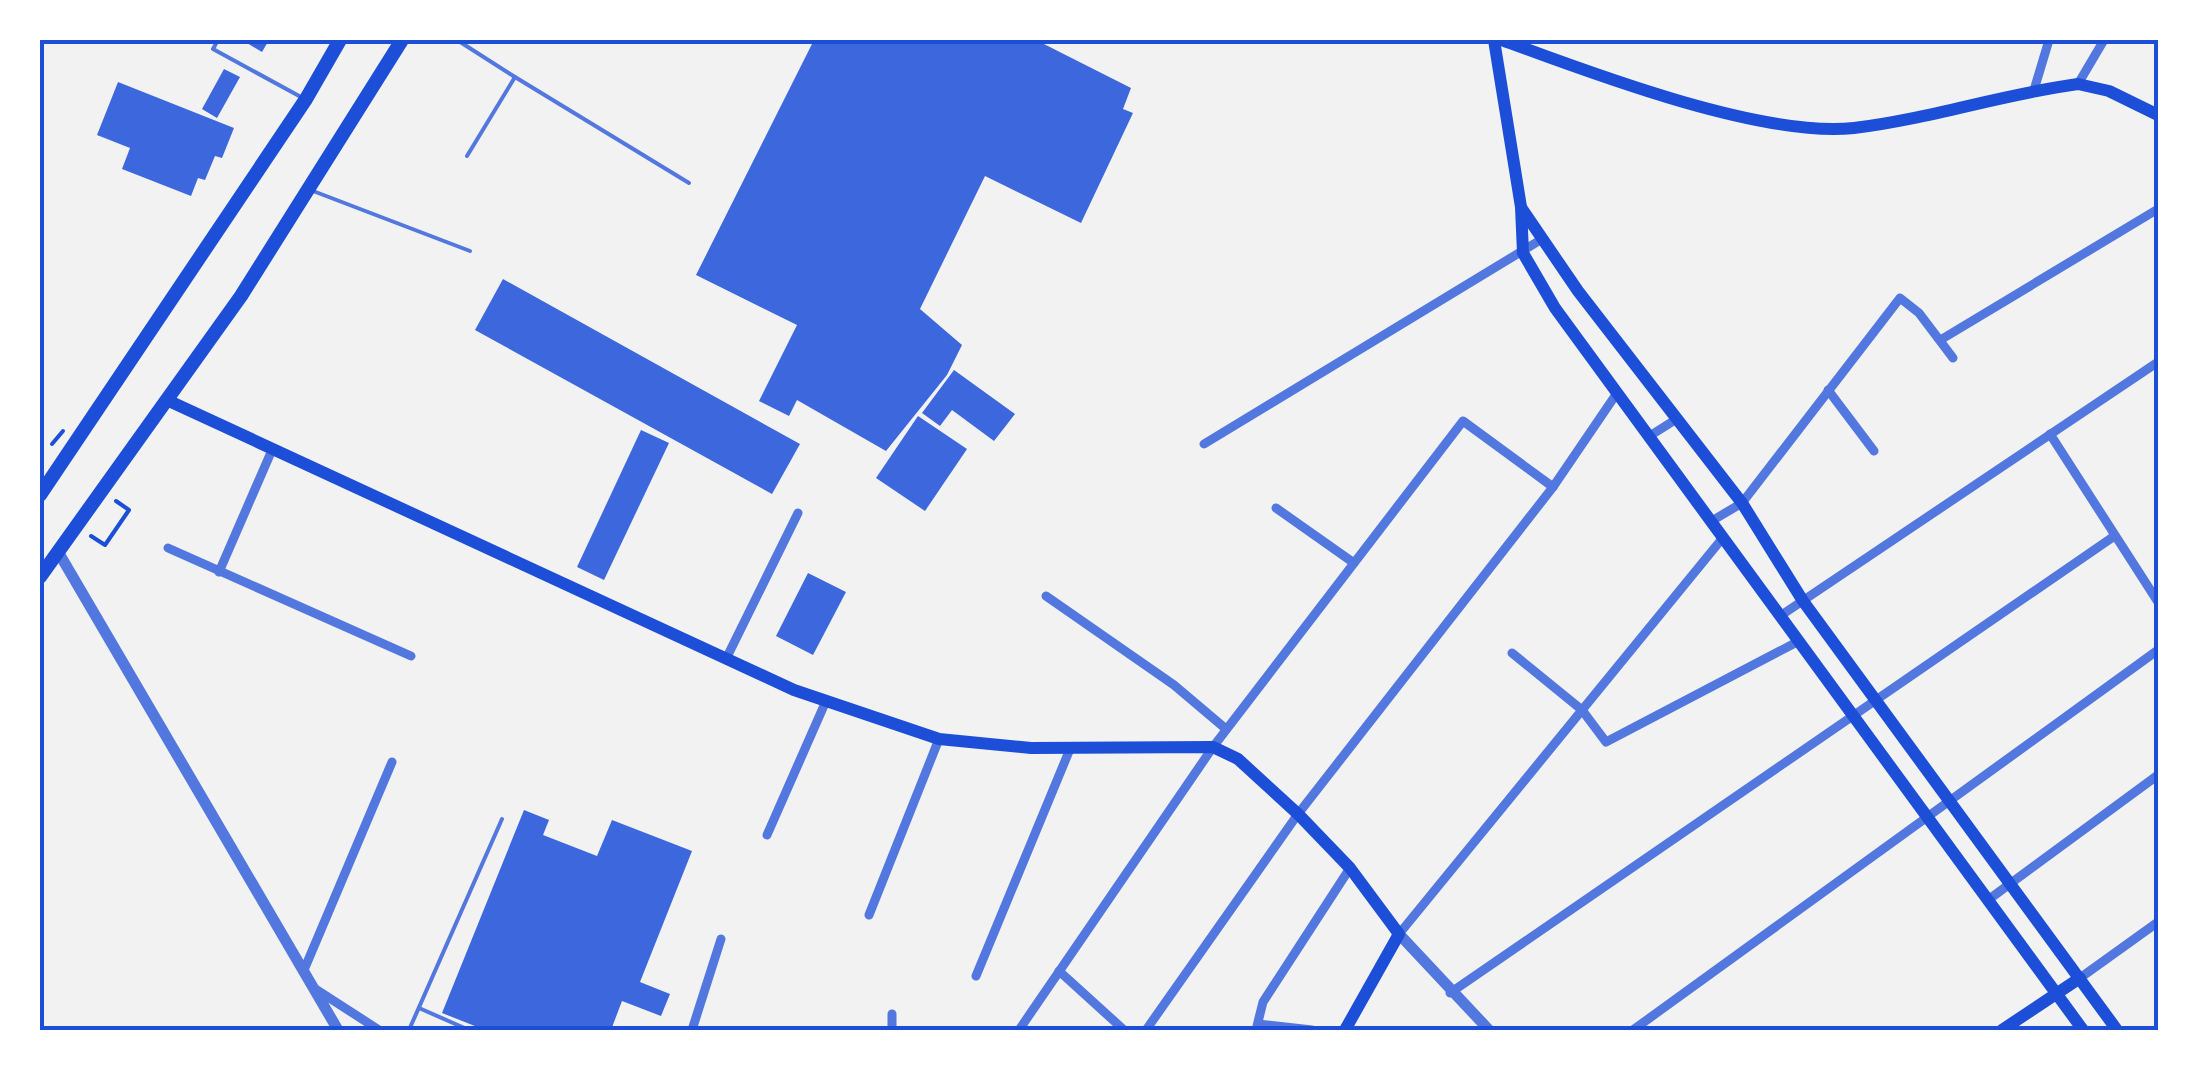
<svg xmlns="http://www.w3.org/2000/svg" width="2198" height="1070" font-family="'DM Sans',sans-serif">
<rect width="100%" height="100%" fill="#f2f2f2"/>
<!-- building -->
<g fill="#3d67dc">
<polygon points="242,40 269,40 262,52"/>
<polygon points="814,40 1036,40 1131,88 1123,109 1133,113 1081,223 985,176 920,309 962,345 947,375 886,451 797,400 789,416 759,401 797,325 696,275"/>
<polygon points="224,69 240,77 217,118 202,109"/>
<polygon points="118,82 234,128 222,158 215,156 205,180 198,178 191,196 122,169 130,148 97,135"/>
<polygon points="503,279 800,444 772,494 475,330"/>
<polygon points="954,370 1015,414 994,441 952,410 940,426 922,413"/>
<polygon points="918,416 967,449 925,511 876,478"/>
<polygon points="641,430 669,443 604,580 577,567"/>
<polygon points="808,573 846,592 813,655 776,636"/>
<polygon points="524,810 549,820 543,835 597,856 612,820 692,851 640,982 670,994 661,1016 622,1001 611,1030 485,1030 442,1013"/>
</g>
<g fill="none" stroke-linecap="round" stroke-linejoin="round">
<!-- path -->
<g stroke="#1d4ed8" stroke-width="4">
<polyline points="52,444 63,431"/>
<polyline points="91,536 105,545 129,510 116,501"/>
</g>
<!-- service -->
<g stroke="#5277de" stroke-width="4">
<polyline points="218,40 213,49 301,97"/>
<polyline points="457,40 515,77 467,156"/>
<polyline points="515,77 689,183"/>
<polyline points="313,191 470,251"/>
<polyline points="419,1008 469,1030"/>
<polyline points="409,1030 502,819"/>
</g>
<!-- minor -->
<g stroke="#5277de" stroke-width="9">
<polyline points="2078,84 2104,40"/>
<polyline points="2034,90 2049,40"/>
<polyline points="1942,339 2158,209"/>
<polyline points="1828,390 1874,451"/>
<polyline points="2050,434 2158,602"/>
<polyline points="1648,437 1675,420"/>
<polyline points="1204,444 1542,239"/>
<polyline points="1276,508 1354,563"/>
<polyline points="1710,522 1742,503 1900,298 1919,313 1953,358"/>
<polyline points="168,548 411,656"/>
<polyline points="219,572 272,450"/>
<polyline points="1046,596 1174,685 1226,729"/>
<polyline points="1780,616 2158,362"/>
<polyline points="1512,653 1582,710 1606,742 1799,641"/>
<polyline points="726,659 798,513"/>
<polyline points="767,835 826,701"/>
<polyline points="1988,900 2158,775"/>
<polyline points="869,915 939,739"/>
<polyline points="1399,934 1721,540"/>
<polyline points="304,970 392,762"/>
<polyline points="1059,971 1124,1030"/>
<polyline points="976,976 1070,749"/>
<polyline points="2080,978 2158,922"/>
<polyline points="317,990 379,1030"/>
<polyline points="1450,993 2113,537"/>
<polyline points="1258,1024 1312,1030"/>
<polyline points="692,1030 721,939"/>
<polyline points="892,1030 892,1014"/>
<polyline points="1019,1030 1213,747 1463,421 1553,487"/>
<polyline points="1146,1030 1298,814 1553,487 1617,393"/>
<polyline points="1256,1030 1263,1002 1350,868"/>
<polyline points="1633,1030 2158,650"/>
</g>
<!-- tertiary -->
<g stroke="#5277de" stroke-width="11">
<polyline points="60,555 338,1030"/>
<polyline points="1399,934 1489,1030"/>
</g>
<!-- secondary -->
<g stroke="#1d4ed8" stroke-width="12">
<polyline points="1494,40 1521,207 1523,253 1555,308 2083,1030"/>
<path d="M1502 40C1591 73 1762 138 1854 128 1929 119 2003 94 2078 84L2109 91 2158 115"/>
<polyline points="1522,209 1578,291 1742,503 1803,601 2117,1030"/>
<polyline points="169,401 794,690 939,739 1031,748 1213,747 1238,759 1298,814 1350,868 1399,934 1345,1030"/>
<polyline points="2002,1030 2080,978"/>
</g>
<!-- primary -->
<g stroke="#1d4ed8" stroke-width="14">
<polyline points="40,495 306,99 340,40"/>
<polyline points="40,577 241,296 402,40"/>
</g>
</g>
<!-- border -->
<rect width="2198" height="1070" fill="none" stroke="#ffffff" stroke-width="85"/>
<rect x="42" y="42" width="2114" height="986" fill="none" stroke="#1d4ed8" stroke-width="4"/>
</svg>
